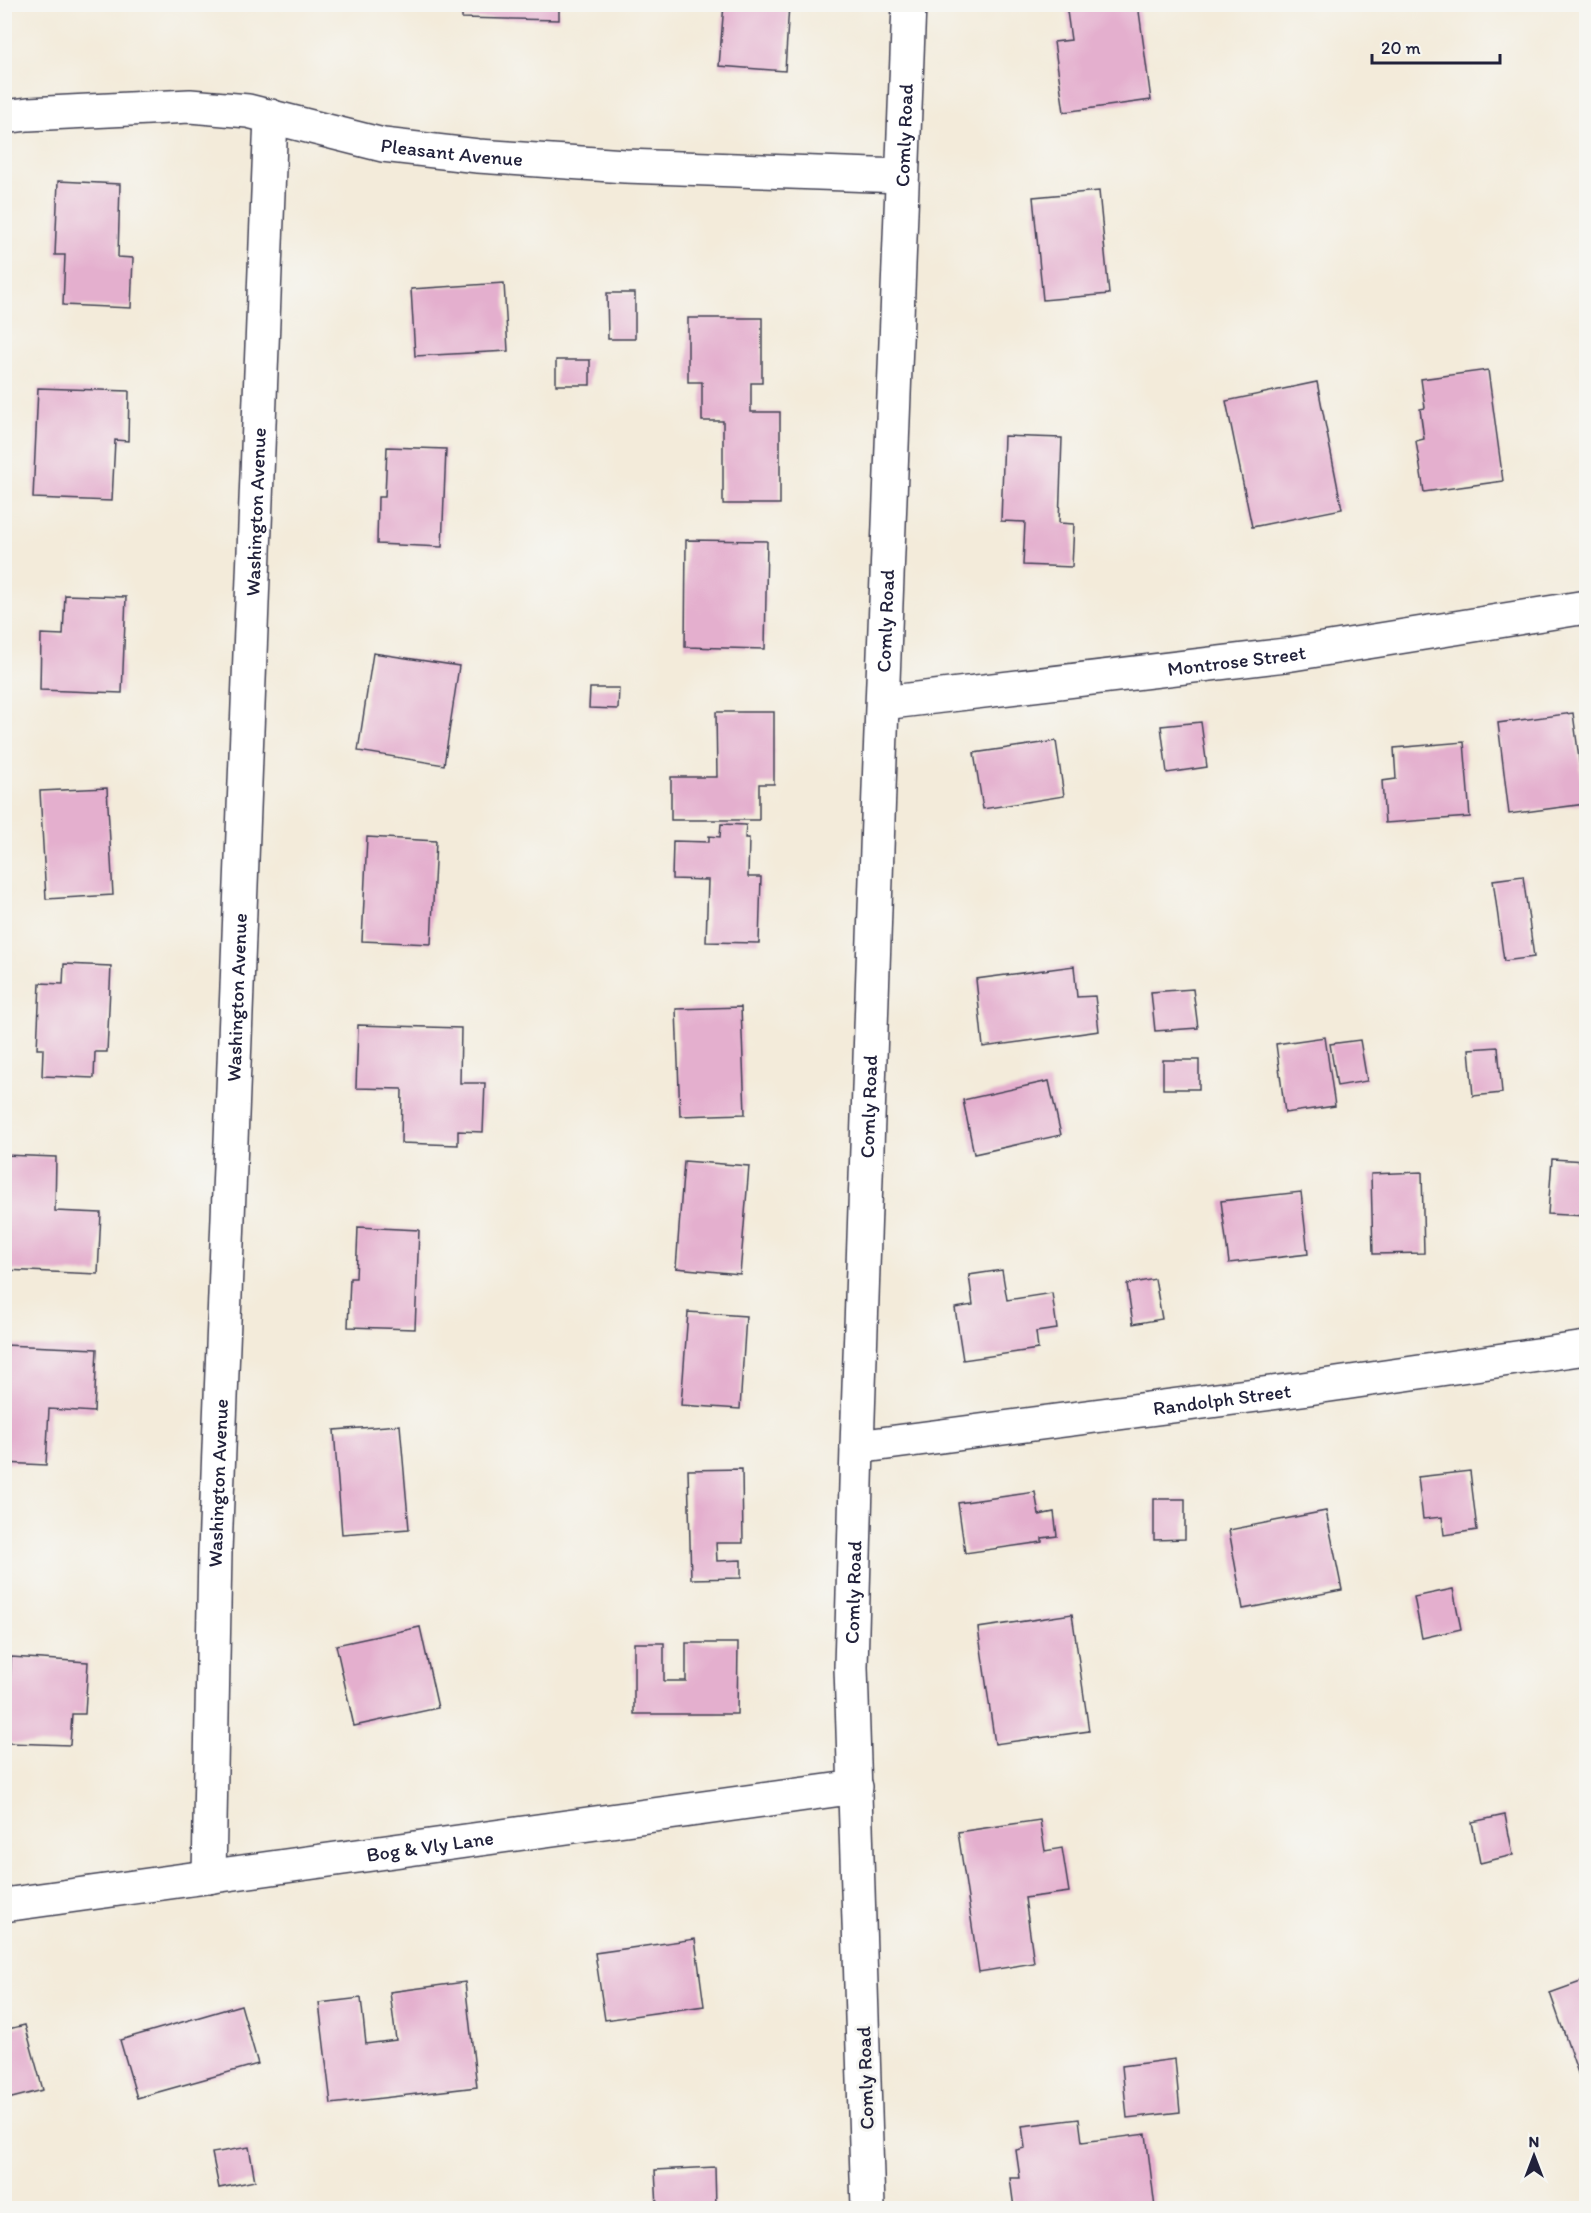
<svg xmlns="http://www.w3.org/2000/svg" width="1591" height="2213" font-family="Itim,sans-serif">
<rect width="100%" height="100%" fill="#f6f6f2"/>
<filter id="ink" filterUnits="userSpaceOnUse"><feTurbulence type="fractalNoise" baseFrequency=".0167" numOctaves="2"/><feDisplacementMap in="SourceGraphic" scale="12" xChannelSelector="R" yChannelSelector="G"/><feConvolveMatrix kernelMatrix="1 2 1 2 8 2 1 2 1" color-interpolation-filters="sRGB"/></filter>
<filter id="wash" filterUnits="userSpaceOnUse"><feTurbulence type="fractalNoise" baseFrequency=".008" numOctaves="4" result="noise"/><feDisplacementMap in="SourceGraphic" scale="24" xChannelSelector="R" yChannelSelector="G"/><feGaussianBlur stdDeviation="1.35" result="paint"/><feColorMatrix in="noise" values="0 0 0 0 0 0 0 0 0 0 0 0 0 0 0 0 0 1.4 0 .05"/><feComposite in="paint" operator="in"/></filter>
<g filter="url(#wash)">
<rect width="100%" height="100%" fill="#f3ebda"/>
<g id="blocks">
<!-- building -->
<g fill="#e4afce">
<polygon points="462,4 559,4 559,20 462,18"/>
<polygon points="724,4 789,4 785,71 719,66"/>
<polygon points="1066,4 1138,4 1151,100 1064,112 1054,42 1071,40"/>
<polygon points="58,181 120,184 118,257 133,258 131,308 63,305 65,255 55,255"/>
<polygon points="1099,191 1109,294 1043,300 1033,197"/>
<polygon points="504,283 508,351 415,356 411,289"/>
<polygon points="607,293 635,293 635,339 608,339"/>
<polygon points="688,318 762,318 762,383 751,383 751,412 780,412 780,504 723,504 723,421 702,421 702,382 688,382"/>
<rect x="556" y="360" width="34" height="25"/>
<polygon points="1488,370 1503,481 1424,492 1416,441 1424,439 1420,409 1425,408 1421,379"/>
<polygon points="1317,382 1342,509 1252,527 1226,401"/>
<polygon points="38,388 129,391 128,441 115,440 112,501 33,498"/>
<polygon points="1004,436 1062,438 1059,523 1074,524 1072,567 1023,565 1025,522 1001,521"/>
<polygon points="387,447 446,449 442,547 377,544 378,497 385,497"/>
<polygon points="686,540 767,541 765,649 685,647"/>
<polygon points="65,595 126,597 122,693 40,690 41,634 63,635"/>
<polygon points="373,653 459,666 444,765 358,751"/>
<polygon points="590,688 619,688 618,709 589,708"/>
<polygon points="716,712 774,712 774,784 759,784 759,820 671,820 671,777 717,777"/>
<polygon points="1573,713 1585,804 1509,814 1498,723"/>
<polygon points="1201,722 1207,767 1167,773 1161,726"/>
<polygon points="1056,741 1064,796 983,809 974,753"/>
<polygon points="1464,742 1470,817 1385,823 1382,781 1396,779 1394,748"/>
<polygon points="107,788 113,895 46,899 40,791"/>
<polygon points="721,824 746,825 745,838 749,838 748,877 761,877 759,943 706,942 708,880 672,879 673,841 709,842 709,836 720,837"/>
<polygon points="367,837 436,841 431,944 362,941"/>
<polygon points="1523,876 1534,957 1504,961 1493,880"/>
<polygon points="64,964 111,966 107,1052 95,1052 94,1078 42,1076 43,1049 37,1049 40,983 63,984"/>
<polygon points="1074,966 1077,997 1095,996 1099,1031 983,1047 976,979"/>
<polygon points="1193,989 1198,1028 1155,1031 1151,992"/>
<polygon points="741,1007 745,1114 680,1116 676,1009"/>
<polygon points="358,1025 461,1028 460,1083 485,1083 483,1132 458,1131 458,1145 401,1143 402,1089 356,1088"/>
<polygon points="1325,1037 1335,1106 1285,1113 1276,1044"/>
<polygon points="1360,1040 1367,1081 1337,1086 1330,1044"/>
<polygon points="1498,1047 1502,1093 1473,1096 1469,1049"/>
<rect x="1163" y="1060" width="36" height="29"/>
<polygon points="1049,1081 1061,1135 974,1154 963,1100"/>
<polygon points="4,1155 56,1157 55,1211 101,1213 98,1274 4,1270"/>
<polygon points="1552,1159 1586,1161 1586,1216 1548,1214"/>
<polygon points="684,1161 749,1166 740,1274 676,1268"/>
<polygon points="1422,1172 1424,1253 1373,1254 1371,1174"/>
<polygon points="1301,1192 1308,1254 1229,1263 1221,1201"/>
<polygon points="358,1227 419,1230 415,1329 348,1327 350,1278 356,1278"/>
<polygon points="1002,1270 1007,1300 1052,1293 1057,1329 1036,1332 1038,1349 963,1360 955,1308 973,1305 969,1275"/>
<polygon points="1155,1279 1162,1319 1133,1324 1127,1284"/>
<polygon points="688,1312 746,1316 740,1409 681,1405"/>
<polygon points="4,1345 97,1349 94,1412 49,1409 46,1465 4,1463"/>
<polygon points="400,1425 409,1529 342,1534 334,1430"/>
<polygon points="742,1469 743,1543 716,1543 717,1561 741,1560 741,1578 691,1579 688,1470"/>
<polygon points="1470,1471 1477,1530 1444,1535 1442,1517 1423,1519 1418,1477"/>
<polygon points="1035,1492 1039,1515 1054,1512 1057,1536 1042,1538 1042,1542 965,1553 958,1503"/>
<polygon points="1154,1499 1185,1499 1185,1539 1154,1540"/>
<polygon points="1326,1511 1342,1590 1243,1609 1229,1530"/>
<polygon points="1453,1589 1461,1629 1422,1638 1414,1597"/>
<polygon points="1072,1614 1089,1731 995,1744 978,1628"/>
<polygon points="420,1627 438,1708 354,1726 336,1645"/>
<polygon points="634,1643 664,1643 664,1681 686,1681 686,1643 738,1643 737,1714 634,1714"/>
<polygon points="11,1657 88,1662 85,1714 72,1714 70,1745 8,1743"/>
<polygon points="1505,1815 1513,1855 1480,1863 1472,1822"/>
<polygon points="1040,1820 1045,1851 1062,1848 1069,1892 1025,1898 1034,1963 979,1972 958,1832"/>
<polygon points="695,1939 704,2006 605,2020 595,1953"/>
<polygon points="1586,1980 1586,2096 1550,1993"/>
<polygon points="465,1982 477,2087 331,2104 319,2003 361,1998 366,2044 396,2040 390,1992"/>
<polygon points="241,2005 258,2064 137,2098 120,2040"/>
<polygon points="25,2025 43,2090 4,2100 4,2030"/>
<polygon points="1175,2059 1180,2112 1127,2118 1122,2066"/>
<polygon points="1079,2119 1082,2142 1146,2134 1155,2208 1014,2208 1010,2178 1020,2178 1016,2150 1025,2148 1022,2126"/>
<polygon points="249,2147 255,2181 219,2188 212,2153"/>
<polygon points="715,2167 716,2208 657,2208 655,2170"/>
</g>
</g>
</g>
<g filter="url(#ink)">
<use href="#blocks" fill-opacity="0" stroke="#414053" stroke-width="1.5"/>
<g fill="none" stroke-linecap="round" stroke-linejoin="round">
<defs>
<g id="minor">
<path id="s1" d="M4 117 28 114 190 106 248 111 383 145 478 156 625 166 902 176"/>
<path id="s2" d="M883 703 1286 655 1586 607"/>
<path id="s3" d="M857 1447 1302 1389 1586 1348"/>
<path id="s4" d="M209 1877 215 1551 271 116"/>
<path id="s5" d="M4 1905 856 1787"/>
</g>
<g id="major">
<path id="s6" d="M868 2208 851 1667 857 1447 880 759 909 4"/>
</g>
</defs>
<!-- minor casing -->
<use href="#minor" stroke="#414053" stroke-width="36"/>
<!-- major casing -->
<use href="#major" stroke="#414053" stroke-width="36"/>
<!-- minor -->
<use href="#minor" stroke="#fff" stroke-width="33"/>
<!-- major -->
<use href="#major" stroke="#fff" stroke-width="33"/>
</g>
</g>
<g text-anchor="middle" stroke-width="6" stroke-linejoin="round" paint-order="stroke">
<!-- street labels -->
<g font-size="20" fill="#22223b" stroke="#f6f6f2">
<text dy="7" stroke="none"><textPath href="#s6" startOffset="2074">Comly Road</textPath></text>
<text dy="7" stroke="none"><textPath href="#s1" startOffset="453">Pleasant Avenue</textPath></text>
<text dy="7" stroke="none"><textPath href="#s4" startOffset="1366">Washington Avenue</textPath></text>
<text dy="7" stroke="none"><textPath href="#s6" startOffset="1588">Comly Road</textPath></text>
<text dy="7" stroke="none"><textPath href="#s2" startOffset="356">Montrose Street</textPath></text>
<text dy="7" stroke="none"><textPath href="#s4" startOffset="880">Washington Avenue</textPath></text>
<text dy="7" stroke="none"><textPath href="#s6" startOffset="1102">Comly Road</textPath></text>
<text dy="7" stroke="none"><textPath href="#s3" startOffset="368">Randolph Street</textPath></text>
<text dy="7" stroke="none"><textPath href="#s4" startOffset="394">Washington Avenue</textPath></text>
<text dy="7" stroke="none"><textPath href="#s6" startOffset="616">Comly Road</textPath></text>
<text dy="7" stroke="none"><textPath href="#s5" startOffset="430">Bog &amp; Vly Lane</textPath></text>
<text transform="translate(865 2078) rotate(-92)" y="7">Comly Road</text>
</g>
</g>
<!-- margin -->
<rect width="1591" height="2213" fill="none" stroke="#f6f6f2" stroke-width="24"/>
<!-- north arrow -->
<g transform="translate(1534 2156)" stroke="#f6f6f2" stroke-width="4.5" paint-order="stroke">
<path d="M0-4.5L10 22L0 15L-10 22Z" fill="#22223b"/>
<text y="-9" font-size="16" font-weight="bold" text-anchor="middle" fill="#22223b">N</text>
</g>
<!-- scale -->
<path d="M1372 54v9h128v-9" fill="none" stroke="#22223b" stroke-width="3"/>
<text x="1381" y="54" font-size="18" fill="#22223b" stroke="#f6f6f2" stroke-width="4.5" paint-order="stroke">20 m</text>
</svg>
